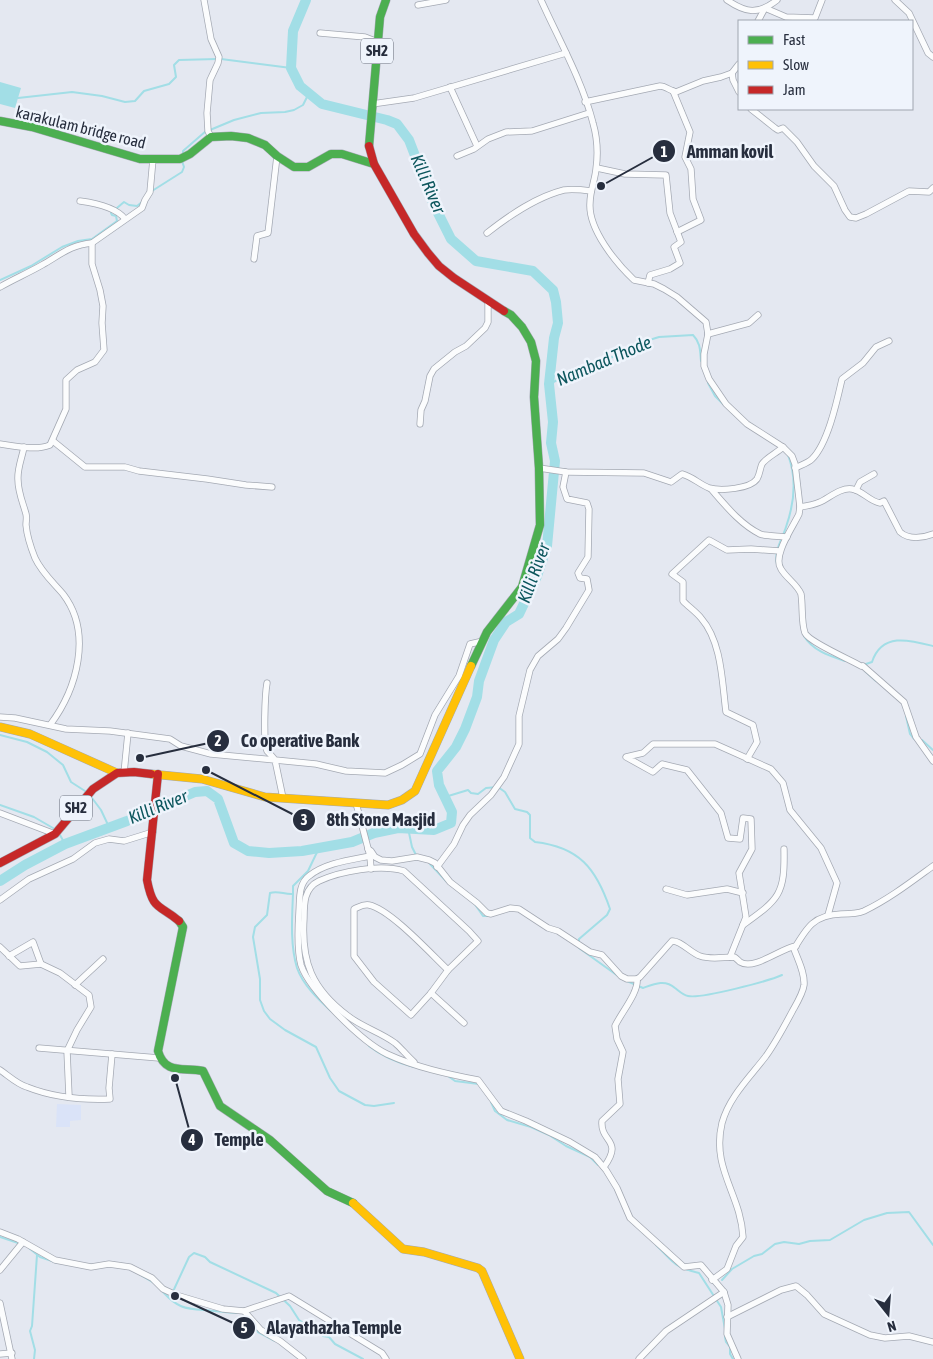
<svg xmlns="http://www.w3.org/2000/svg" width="933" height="1359" font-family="'Asap Condensed',sans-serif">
<rect width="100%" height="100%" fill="#e4e8f1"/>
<!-- built -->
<polygon fill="#dae3f8" points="57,1104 81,1105 81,1120 70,1121 70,1127 56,1127"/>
<!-- water -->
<polygon fill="#a2dee6" points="0,82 21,88 15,108 0,104"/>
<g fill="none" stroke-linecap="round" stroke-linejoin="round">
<!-- stream -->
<g stroke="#a2dee6" stroke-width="2">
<polyline points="221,59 291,68"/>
<polyline points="18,98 72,92 102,96 125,102 135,101 144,91 169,84 176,77 174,65 179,60 217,59"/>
<polyline points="210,130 234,120 261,113 285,112 294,110 303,105 309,93"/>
<polyline points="183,154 183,151 206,131"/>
<polyline points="152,191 182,172 184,167 182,161"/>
<polyline points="0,280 31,266 62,247 78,241 92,239 117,221 116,216 112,215 111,213 124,202 129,205 137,206 142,202"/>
<polyline points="708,383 715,396 724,405"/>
<path d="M549 384 575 372 588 369 643 342 659 337 693 335C701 343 700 352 701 361"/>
<path d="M777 564C774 550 782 540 786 527 794 504 797 478 788 455"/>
<path d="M804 636C813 651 830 656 845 661"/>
<path d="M863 665 872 662C882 632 910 640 933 646"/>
<polyline points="865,671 876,681"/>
<polyline points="906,716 910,734 914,739"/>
<polyline points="0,735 27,742 47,752 63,765 71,782 85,791"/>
<polyline points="919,740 922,740 933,750"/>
<path d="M445 797 468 790 471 793 478 794 486 788 498 787 505 792 515 809 527 812 530 815V838L535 842C579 847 596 868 610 909L607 915 579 939V942"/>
<polyline points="92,798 101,810 109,827"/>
<polyline points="0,805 34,817 53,828"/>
<polyline points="408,828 412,847 416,855"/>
<polyline points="60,835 65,844"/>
<path d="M319 848 308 871 293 886V894C285 895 278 890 270 893L267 915 255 927 253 937 260 979V1000L264 1011 270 1019 285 1030 316 1047 330 1078 339 1091 365 1105 374 1106 394 1103"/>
<polyline points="430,864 447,882"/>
<path d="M293 894C292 917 290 945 297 968 303 985 318 999 331 1011"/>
<polyline points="474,903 483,916 491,916"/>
<polyline points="579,947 579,948 618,976"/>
<path d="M627 981 643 988C654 984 665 979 675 988 679 991 683 995 688 996 701 999 769 981 782 975"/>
<path d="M369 1046C383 1057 398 1063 414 1067"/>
<polyline points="448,1076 455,1081 479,1084"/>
<polyline points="491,1102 495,1111 507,1120 531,1127 549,1135 566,1146 590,1157 598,1165"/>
<polyline points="0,1237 21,1244"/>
<path d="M656 1245C674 1262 673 1267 699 1273L721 1307 725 1329"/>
<polyline points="29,1248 40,1257 58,1263"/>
<polyline points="139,1274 154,1283"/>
<polyline points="722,1280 732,1269 754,1256 762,1254 775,1244 784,1242 799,1244 810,1241 830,1240 864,1220 887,1213 909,1212 933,1245"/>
<path d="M163 1292C177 1307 184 1309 204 1310 215 1311 227 1313 239 1313"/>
<polyline points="170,1298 189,1257 194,1253 205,1257 210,1262 276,1293 290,1306 299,1320 323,1336 329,1337 335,1344 363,1359"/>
<polyline points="252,1323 258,1332 275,1341"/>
<polyline points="725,1337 726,1342 730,1347 730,1354 733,1359"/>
<polyline points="34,1359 35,1350 30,1331 32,1326 37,1255"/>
</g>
<!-- river -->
<polyline stroke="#a2dee6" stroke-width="10" points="0,881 25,865 65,844 127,821 195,792 207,791 218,799 234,843 248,851 269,853 302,851 352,842 374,833 398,828 434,830 451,823 452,812 439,785 437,771 456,747 465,729 477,697 479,681 494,640 506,622 519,614 537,576 547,546 555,461 551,443 553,422 549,384 554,338 558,323 556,302 553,290 533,271 476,261 451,239 434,205 409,140 397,124 387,120 322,104 300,86 291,68 293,31 306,0"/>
<defs>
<g id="street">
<polyline points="204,0 211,39 219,57 218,63 210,80 207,113 208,131 211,137"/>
<path d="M541 0C559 40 582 80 593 123 597 137 598 155 596 169 595 180 590 191 590 203 588 229 616 263 634 280L654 284 664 289 677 297 706 322 708 334 704 354V366L709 379 726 404 747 424 783 447 792 456 795 464 800 507 799 514C793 527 772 556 781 569 787 579 797 584 801 594 803 606 801 622 805 633 809 642 851 660 861 666"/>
<path d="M727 0C746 13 758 15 777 0"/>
<polyline points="895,0 909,13 928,53 933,57"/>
<polyline points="418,5 446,0"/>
<polyline points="758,21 765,8 786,17 815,18 822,0"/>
<polyline points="320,33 365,37 378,42"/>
<polyline points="732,73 739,64"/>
<polyline points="450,87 477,146"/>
<polyline points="673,91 690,132 685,157 691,169 693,199 701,220 677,232"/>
<path d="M585 102 660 86C666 86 670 91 676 92L703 81 721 77 732 73 733 80 739 92"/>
<polyline points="372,104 414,98 566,53"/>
<polyline points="751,109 775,128 778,130 783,128 797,142 814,166 834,186 845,210 850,217 856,218 866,214 909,191 929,192 933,188"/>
<polyline points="457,156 474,149 488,139 506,132 532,131 589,113"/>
<polyline points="597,168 625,174 666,175 670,213 681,242 674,247 680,263 670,269 650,275 648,283"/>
<path d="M80 201C95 203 116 207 125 219"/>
<path d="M487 233C510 215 536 197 564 190 573 189 583 190 591 191"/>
<polyline points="254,259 257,236 268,233 277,156"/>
<path d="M0 287C14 279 28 273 42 265 60 255 70 245 92 243L142 208 145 200 150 192 153 159"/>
<polyline points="708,334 749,323 758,315"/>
<polyline points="420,424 421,410 425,401 430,376 434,369 455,352 466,346 485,328 488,322 488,300"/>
<polyline points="53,441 85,467 125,467 139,471 207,479 246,485 272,487"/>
<path d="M0 444C15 446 36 451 50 445L66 409V380L77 370 95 362 104 350 102 323 103 306 100 290 92 264V243"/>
<path d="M24 447C22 458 17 469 18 480 18 492 23 503 26 514 27 518 26 521 26 525 27 536 31 548 35 558 42 573 53 582 63 594 93 633 77 689 50 725"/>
<path d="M539 468 566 472 644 473 671 482 682 474C693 477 699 484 709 488 721 491 750 489 757 479 760 474 760 468 762 464 767 457 777 453 783 447"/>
<path d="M795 468C801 465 808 463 812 459 828 443 837 401 842 379L863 363 876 347 889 341"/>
<path d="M711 489C725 505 740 524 760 534 764 536 781 536 787 537"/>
<polyline points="856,490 860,482 874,474"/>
<path d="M800 507C807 506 813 505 820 502 829 498 841 487 852 489 863 491 869 501 880 503L884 501 900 532C909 540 923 538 933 534"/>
<polyline points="863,666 904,702 916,737 933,761"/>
<path d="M267 683C265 694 263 741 267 751 269 753 273 757 275 760L316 764 346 771 385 773 402 765 420 754 435 715 459 676 470 644 483 641"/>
<polyline points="0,717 15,718 66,729 110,731 170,739 181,746 211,754 275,760 283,798"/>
<path d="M747 759 757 742 753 725 726 712C722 682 722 642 701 618 696 612 689 607 683 601V582L672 574 709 540 727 550 751 549 780 551"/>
<polyline points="124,773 128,733"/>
<polyline points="356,803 370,856 371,869"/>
<polyline points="0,813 55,834"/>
<path d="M368 849 371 851 375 857 381 860 392 861 417 857 429 860 435 863 450 882 477 903 487 913 491 914 510 908 519 909 548 928 558 931 590 952 602 955 621 976 627 979H637L640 977 672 941C680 940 691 953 700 956 711 960 723 957 734 957 736 958 738 960 740 962 754 971 781 948 796 946"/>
<path d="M370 856C350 860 325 863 309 876 298 884 300 900 299 912 298 927 297 950 301 965 309 990 362 1042 387 1054 415 1067 447 1074 478 1080L501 1111 526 1121 570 1142 595 1157 606 1170 617 1188 630 1218 684 1267 701 1265 724 1292 728 1305 727 1334 738 1359"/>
<polyline points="437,867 454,844 463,825 470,815 491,795 504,777 519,744 519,716 530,670 538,656 558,639 566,628 589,590 587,579 580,578 578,573 588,557 589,509 587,503 567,499 563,487 566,472"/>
<polyline points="666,889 687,895 727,889 743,893"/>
<polyline points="0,900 29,879 73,859 95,843 109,839 124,841 153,832"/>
<path d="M743 925C779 899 785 895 784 849"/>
<polyline points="0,947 20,966 41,964"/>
<polyline points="9,956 33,942 41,964 60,973 89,995 91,1007 77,1030 67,1051 69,1096"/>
<polyline points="730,957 746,917 739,873 752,849 751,819 743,818 740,839 728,838 721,813 687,770 662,764 653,772 626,757 643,753 653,744 715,744 771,769 783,783 790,810 821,848 837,883 828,915"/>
<polyline points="75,985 103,959"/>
<path d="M431 993 411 1015 374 982 354 956V909C359 907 363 904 369 905 390 909 431 954 448 970"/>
<polyline points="39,1048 159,1058"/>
<path d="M414 1062C407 1056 401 1048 395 1043 380 1032 362 1027 348 1016 312 989 301 962 304 918 304 904 304 888 319 881 341 871 380 864 404 871L469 931 478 941 448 970 431 993 464 1023"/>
<path d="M0 1070C9 1076 17 1084 27 1087 52 1097 84 1100 110 1099L109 1088 112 1054"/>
<path d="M604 1167C624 1139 600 1143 602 1121L620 1104 618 1079 623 1052 617 1039 615 1026C621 1013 639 992 637 979"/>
<polyline points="0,1232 18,1239 55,1260 91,1267 109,1264 130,1267 152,1278 163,1289 176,1295 223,1309 244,1311 261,1330 280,1341 303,1359"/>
<polyline points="0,1270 23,1242"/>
<path d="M712 1280 727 1269 736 1246 743 1237C741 1194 711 1169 722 1123 729 1097 750 1077 766 1056 776 1042 785 1025 793 1010 797 1003 803 993 804 985 805 973 798 960 794 949 807 927 814 915 841 914 849 914 857 914 864 911 889 899 911 882 933 866"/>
<polyline points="0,1303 12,1359"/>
<polyline points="244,1311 289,1296 382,1353 386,1359"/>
<polyline points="727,1317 781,1290 796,1286 807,1295 824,1314 870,1335 885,1338 909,1336 933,1342"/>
<polyline points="0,1354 12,1353"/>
<polyline points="639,1359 666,1331 724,1292"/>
</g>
<g id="fast">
<polyline points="0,121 32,127 140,159 180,159 190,154 211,137 231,136 248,138 265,145 277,156 294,167 308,167 331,154 342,154 374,164"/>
<polyline points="369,146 380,17 386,0"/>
<polyline points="471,666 487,632 522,587 540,525 539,468 534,397 536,361 531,342 522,327 511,315 504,311"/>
<path d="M179 921 183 927 158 1051C165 1075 183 1067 203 1071L220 1106 270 1140 327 1191 353 1203"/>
</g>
<g id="slow">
<polyline points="0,727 30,734 117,773"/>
<polyline points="151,774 202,779 265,797 388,805 402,800 415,791 471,666"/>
<polyline points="353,1203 403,1249 424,1252 478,1268 482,1271 520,1359"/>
</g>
<g id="jam">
<polyline points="369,146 374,164 414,234 428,253 439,266 454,278 504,311"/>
<path d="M158 774 147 880C153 911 159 904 179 921"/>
<polyline points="0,863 55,834 93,789 117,773 134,772 151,774"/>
</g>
</defs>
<!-- street casing -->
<use href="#street" stroke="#a4a9b3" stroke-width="7"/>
<!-- fast casing -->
<use href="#fast" stroke="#a4a9b3" stroke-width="9"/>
<!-- slow casing -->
<use href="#slow" stroke="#a4a9b3" stroke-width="9"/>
<!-- jam casing -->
<use href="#jam" stroke="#a4a9b3" stroke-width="9"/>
<!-- street -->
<use href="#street" stroke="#fbfcfd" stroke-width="5.5"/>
<!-- fast -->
<use href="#fast" stroke="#4caf50" stroke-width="8"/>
<!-- slow -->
<use href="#slow" stroke="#ffc107" stroke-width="8"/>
<!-- jam -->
<use href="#jam" stroke="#c62828" stroke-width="8"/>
</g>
<g text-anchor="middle" stroke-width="5" stroke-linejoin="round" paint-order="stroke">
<!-- shield labels -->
<g fill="#eff4fc" stroke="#636977" stroke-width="1">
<rect x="361" y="38.5" width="32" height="25" rx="4"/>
<rect x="60" y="795.5" width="32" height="25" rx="4"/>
</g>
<g font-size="15" font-weight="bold" fill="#272e3e">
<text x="377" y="56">SH2</text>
<text x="76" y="813">SH2</text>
</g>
<!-- street labels -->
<g font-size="16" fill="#272e3e" stroke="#eff4fc">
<text transform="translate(81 127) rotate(14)" y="6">karakulam bridge road</text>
</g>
<!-- water labels -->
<g font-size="18" font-style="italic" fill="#0c565d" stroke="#eff4fc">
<text transform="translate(428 184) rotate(67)" y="6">Killi River</text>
<text transform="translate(604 361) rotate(-23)" y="6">Nambad Thode</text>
<text transform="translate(534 573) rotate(-70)" y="6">Killi River</text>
<text transform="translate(158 807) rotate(-22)" y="6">Killi River</text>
</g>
</g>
<!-- callouts -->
<path fill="none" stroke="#272e3e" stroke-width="2" d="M601 186L664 151M140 758L218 741M206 770L304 820M175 1078L192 1140M175 1296L244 1328"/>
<g fill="#272e3e" stroke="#eff4fc" stroke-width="2">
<circle cx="601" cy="186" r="5"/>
<circle cx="140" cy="758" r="5"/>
<circle cx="206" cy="770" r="5"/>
<circle cx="175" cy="1078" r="5"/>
<circle cx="175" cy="1296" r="5"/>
<circle cx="664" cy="151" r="12"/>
<circle cx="218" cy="741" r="12"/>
<circle cx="304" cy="820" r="12"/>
<circle cx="192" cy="1140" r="12"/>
<circle cx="244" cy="1328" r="12"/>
</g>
<g font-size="15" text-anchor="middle" font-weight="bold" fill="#fff">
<text x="664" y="157">1</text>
<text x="218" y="746">2</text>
<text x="304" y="825">3</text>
<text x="192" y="1145">4</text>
<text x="244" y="1333">5</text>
</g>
<g font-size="18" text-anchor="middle" font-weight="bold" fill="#272e3e" stroke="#eff4fc" stroke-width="5" stroke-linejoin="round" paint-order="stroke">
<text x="730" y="158">Amman kovil</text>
<text x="300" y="747">Co operative Bank</text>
<text x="381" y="826">8th Stone Masjid</text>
<text x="239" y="1146">Temple</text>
<text x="334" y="1334">Alayathazha Temple</text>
</g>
<!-- legend -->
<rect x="738" y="20" width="175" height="90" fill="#eff4fc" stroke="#9fa5b0"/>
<rect x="748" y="36" width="25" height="8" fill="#4caf50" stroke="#9fa5b0"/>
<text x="783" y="45" font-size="15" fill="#272e3e">Fast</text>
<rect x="748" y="61" width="25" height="8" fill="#ffc107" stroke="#9fa5b0"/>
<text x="783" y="70" font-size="15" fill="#272e3e">Slow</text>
<rect x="748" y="86" width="25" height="8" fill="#c62828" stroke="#9fa5b0"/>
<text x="783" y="95" font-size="15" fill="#272e3e">Jam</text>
<!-- north arrow -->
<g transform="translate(888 1314) rotate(163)" stroke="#eff4fc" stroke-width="4" paint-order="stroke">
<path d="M0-4L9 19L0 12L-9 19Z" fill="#272e3e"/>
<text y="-8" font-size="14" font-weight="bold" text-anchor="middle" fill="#272e3e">N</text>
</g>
</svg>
